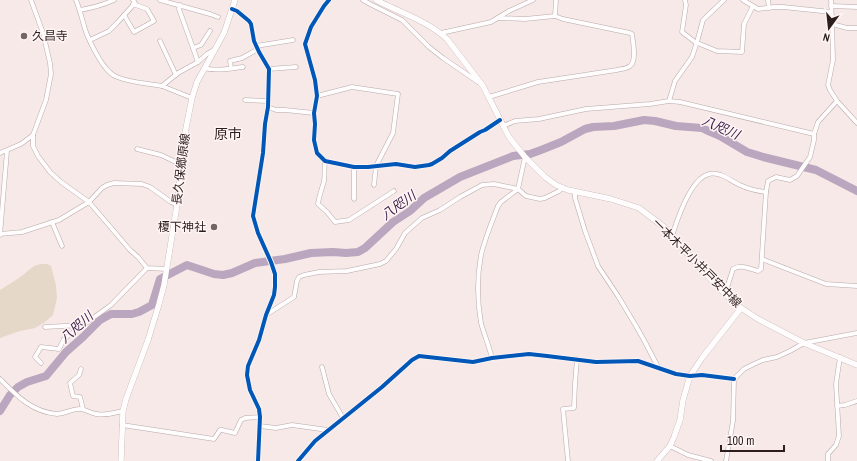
<svg xmlns="http://www.w3.org/2000/svg" width="857" height="461" font-family="'Archivo Narrow','Noto Sans JP',sans-serif">
<rect width="100%" height="100%" fill="#f7e9e8"/>
<!-- green -->
<polygon fill="#e6d8c8" points="40,264 47,264 51,266 56,285 57,298 53,315 45,322 35,328 20,331 0,338 0,290 19,278 34,266"/>
<g fill="none" stroke-linecap="round" stroke-linejoin="round">
<!-- river -->
<polyline stroke="#baa6be" stroke-width="8" points="0,411 10,395 18,387 27,382 46,376 66,352 83,337 100,320 111,314 132,314 139,312 152,305 160,279 187,265 214,274 223,275 232,273 255,263 285,259 311,253 333,252 346,253 358,252 365,248 393,222 410,211 424,198 460,177 513,156 530,154 541,150 561,142 585,129 593,127 614,126 644,120 655,121 676,126 702,128 706,130 720,136 747,152 763,157 816,170 857,191"/>
<defs>
<g id="street">
<polyline points="31,0 43,33 50,63 51,74 46,100 33,135 33,146 38,156 50,172 61,182 89,202 130,250 138,257 147,268 167,269"/>
<path d="M76 0C80 10 82 19 85 29 88 39 99 60 105 67 108 71 112 75 117 77 132 83 146 83 162 86L178 73 198 62 207 54 214 50"/>
<polyline points="160,0 210,14 218,17"/>
<polyline points="329,0 324,6 311,27 305,44 315,80 317,96 314,113 315,124 314,140 317,153 325,161 354,167 368,167 396,164 415,167 429,165 432,164 442,158 450,151 480,132 485,130 500,120"/>
<polyline points="363,0 370,4 402,20 429,47 443,58 478,82"/>
<polyline points="685,0 686,5 682,32 695,42 717,51 742,52 744,24 753,6"/>
<polyline points="743,0 758,9 774,7 783,7 831,12"/>
<polyline points="768,0 769,8"/>
<polyline points="831,0 832,18 833,60 828,85 830,90 837,101 857,123"/>
<polyline points="180,5 179,9 198,62"/>
<polyline points="831,6 857,7"/>
<polyline points="232,9 237,11 249,21 251,24 254,41 259,52 269,69 268,107 265,124 263,153 253,216 258,233 271,262 275,274 275,287 274,295 266,315 259,340 248,366 247,375 250,390 259,409 260,417 258,461"/>
<path d="M80 10C92 8 103 5 114 0"/>
<polyline points="124,15 134,32 154,21 147,9 133,4"/>
<polyline points="498,18 525,19 555,16"/>
<polyline points="832,24 847,28 857,28"/>
<polyline points="441,33 491,22 509,11 533,0"/>
<polyline points="90,40 109,31 117,23 135,3 133,0"/>
<polyline points="160,41 176,75"/>
<polyline points="256,46 293,40"/>
<polyline points="193,48 201,45 210,31"/>
<path d="M205 68C214 72 233 68 243 67"/>
<polyline points="231,68 230,61 242,58 258,49"/>
<polyline points="269,69 296,67"/>
<polyline points="162,86 192,98"/>
<polyline points="317,96 352,87 398,94 393,133 376,166 374,185"/>
<path d="M489 97 538 82 617 70C621 69 626 69 630 66 637 61 633 42 632 34L630 33 563 19 555 16 556 0"/>
<polyline points="245,100 268,101"/>
<polyline points="669,101 675,81 692,57 697,42 703,20 724,0"/>
<polyline points="268,107 276,110 285,110 314,113"/>
<polyline points="503,126 515,121 539,119 586,109 650,104 669,101 680,102 814,134"/>
<polyline points="137,149 161,155 182,165"/>
<polyline points="0,153 21,144 33,135"/>
<path d="M325 161C324 168 325 175 324 181 322 189 319 196 318 204L327 212 335 222 349 220 394 191"/>
<polyline points="575,192 575,198 585,231 598,266 618,296 636,326 645,342 658,367"/>
<polyline points="354,199 354,167"/>
<polyline points="52,222 62,246"/>
<polyline points="0,234 22,232 59,220 89,202 102,188 107,185 114,183 142,184 150,187 171,202 177,205"/>
<polyline points="0,235 7,151"/>
<path d="M672 236C677 220 691 178 709 174 712 173 717 174 721 175 727 177 733 182 740 185 748 189 757 191 766 192"/>
<polyline points="762,259 826,284 857,286"/>
<path d="M725 294 733 269C741 264 750 269 758 271L761 269 766 192 768 181 776 177 790 180 797 176 810 157 814 140V134L818 122 837 101"/>
<polyline points="266,315 294,297 297,281 299,277 304,275 319,272 347,271 380,264 386,261 396,249 405,233 422,218 440,210 460,197 482,185 494,184 518,189 526,196 540,199 545,198 559,191 562,188"/>
<polyline points="45,327 83,325"/>
<path d="M492 358C489 346 484 334 481 323 477 300 477 277 481 255 485 238 492 222 498 206L501 202 518 189 525 157"/>
<polyline points="41,363 35,357 41,347 59,349 64,339 111,305 147,268"/>
<polyline points="322,367 329,394 343,418"/>
<polyline points="81,369 79,375 70,383 73,396 80,397 83,409"/>
<path d="M0 379C17 396 32 412 57 414 65 414 73 408 81 409 86 410 91 413 96 414 105 416 114 413 123 411"/>
<polyline points="837,406 845,405 857,401"/>
<polyline points="122,425 214,439 220,430 222,430 235,433 241,420 245,418 260,417"/>
<polyline points="260,426 276,428 292,425 328,430"/>
<polyline points="670,446 688,455 711,461"/>
<polyline points="298,461 315,441 382,387 412,360 419,356 473,362 492,358 529,354 547,356 596,362 638,361 676,374 690,376 702,375 734,379"/>
<polyline points="568,461 563,409 574,408 575,384 577,359"/>
<polyline points="726,461 733,421 734,379 744,369 754,364 763,360 777,357 790,351 804,343 857,333"/>
<polyline points="828,461 828,454 836,445 839,436 836,384 840,357"/>
</g>
<g id="secondary">
<path d="M376 0C399 12 428 21 447 39L483 86 509 137 525 157 545 177 556 185 568 190 611 199 639 208 664 227 702 270 725 294 741 308 758 319 804 343 857 365"/>
<polyline points="121,461 123,411 126,399 148,340 159,304 164,285 177,205 186,128 192,98 197,82 224,33 235,0"/>
<polyline points="657,461 670,446 674,437 680,420 683,400 690,376 702,358 741,308"/>
</g>
</defs>
<!-- street casing -->
<use href="#street" stroke="#b7aaa9" stroke-width="5"/>
<!-- secondary casing -->
<use href="#secondary" stroke="#b7aaa9" stroke-width="6"/>
<!-- street -->
<use href="#street" stroke="#fefcfc" stroke-width="4"/>
<!-- secondary -->
<use href="#secondary" stroke="#fefcfc" stroke-width="5.5"/>
<defs>
<g id="cycleway">
<polyline points="329,0 324,6 311,27 305,44 315,80 317,96 314,113 315,124 314,140 317,153 325,161 354,167 368,167 396,164 415,167 429,165 432,164 442,158 450,151 480,132 485,130 500,120"/>
<polyline points="232,9 237,11 249,21 251,24 254,41 259,52 269,69 268,107 265,124 263,153 253,216 258,233 271,262 275,274 275,287 274,295 266,315 259,340 248,366 247,375 250,390 259,409 260,417 258,461"/>
<polyline points="298,461 315,441 382,387 412,360 419,356 473,362 492,358 529,354 547,356 596,362 638,361 676,374 690,376 702,375 734,379"/>
</g>
</defs>
<!-- cycleway casing -->
<use href="#cycleway" stroke="#fef5f4" stroke-width="6"/>
<!-- cycleway -->
<use href="#cycleway" stroke="#0057b8" stroke-width="4"/>
</g>
<!-- markers -->
<g fill="#746564" stroke="#fef5f4" stroke-width="1.5">
<circle cx="24" cy="36" r="4"/>
<circle cx="214" cy="227" r="4"/>
</g>
<g text-anchor="middle" stroke-width="3" stroke-linejoin="round" paint-order="stroke">
<!-- poi labels -->
<g font-size="12" fill="#2d1e1d" stroke="#fef5f4" text-anchor="start">
<text x="32" y="40">久昌寺</text>
<text x="206" y="231" text-anchor="end">榎下神社</text>
</g>
<!-- street labels -->
<g font-size="12" fill="#2d1e1d" stroke="#fef5f4">
<text transform="translate(181 169) rotate(-83)" y="4">長久保郷原線</text>
<text transform="translate(697 263) rotate(45)" y="4">一本木平小井戸安中線</text>
</g>
<!-- water labels -->
<g font-size="13" font-style="italic" fill="#391b48" stroke="#fef5f4">
<text transform="translate(721 127) rotate(24)" y="5">八咫川</text>
<text transform="translate(398 205) rotate(-36)" y="5">八咫川</text>
<text transform="translate(76 327) rotate(-42)" y="5">八咫川</text>
</g>
<!-- quarter labels -->
<g font-size="14" fill="#2d1e1d" stroke="#fef5f4">
<text x="228" y="139">原市</text>
</g>
</g>
<!-- north arrow -->
<g transform="translate(829 28) rotate(195)" stroke="#fef5f4" stroke-width="3" paint-order="stroke">
<path d="M0-3L7 15L0 10L-7 15Z" fill="#2d1e1d"/>
<text y="-6" font-size="11" font-weight="bold" text-anchor="middle" fill="#2d1e1d">N</text>
</g>
<!-- scale -->
<path d="M721 445v6h63v-6" fill="none" stroke="#2d1e1d" stroke-width="2"/>
<text x="727" y="445" font-size="12" fill="#2d1e1d" stroke="#fef5f4" stroke-width="3" paint-order="stroke">100 m</text>
</svg>
